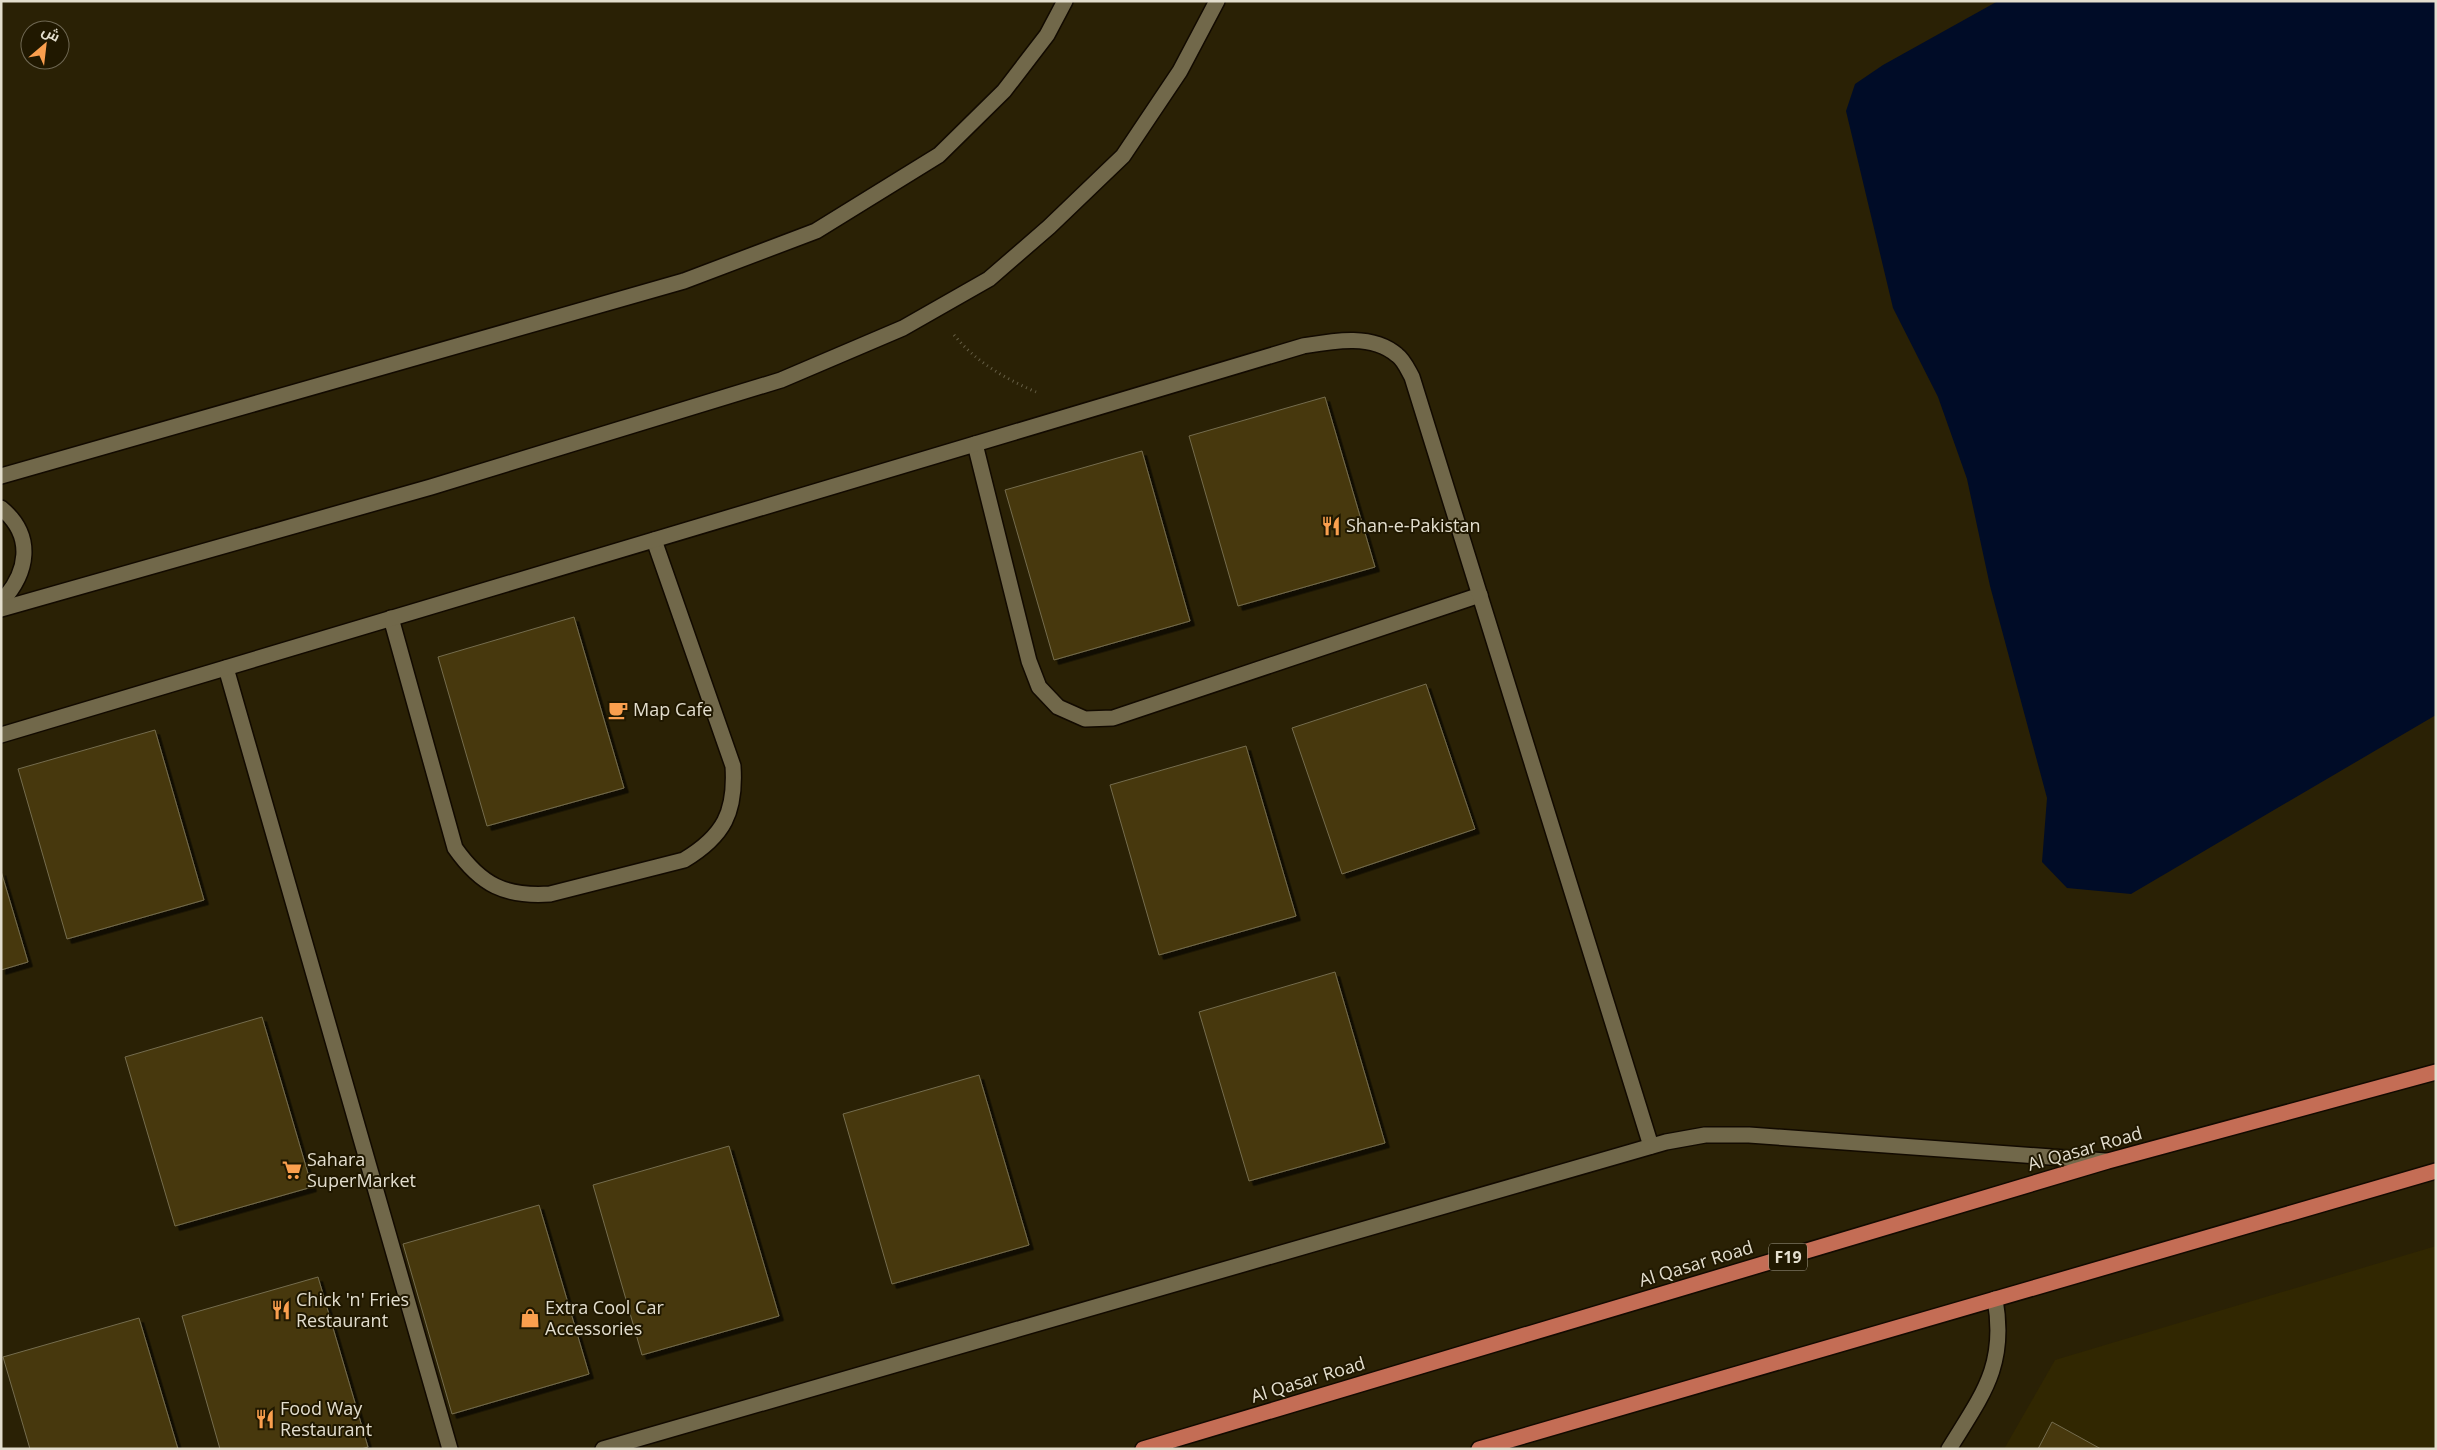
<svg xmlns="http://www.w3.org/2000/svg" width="2437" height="1450" font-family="'Open Sans',Cairo,sans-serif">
<defs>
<filter id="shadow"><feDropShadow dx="4.5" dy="4.5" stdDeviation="0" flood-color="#0009"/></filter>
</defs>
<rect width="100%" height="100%" fill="#2a2105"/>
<!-- built -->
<polygon fill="#312701" points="2436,1246 2436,1449 2004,1449 2055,1360"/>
<!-- water -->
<polygon fill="#000c27" points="1998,1 2436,1 2436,715 2131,894 2067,888 2042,862 2047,798 1990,586 1967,479 1938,397 1893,308 1846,111 1855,84 1883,65"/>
<!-- building -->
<g fill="#46390d" stroke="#756c4e" filter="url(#shadow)">
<polygon points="1325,397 1375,567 1238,606 1189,436"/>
<polygon points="1142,451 1190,621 1054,660 1005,490"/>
<polygon points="574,617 624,788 487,826 438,657"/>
<polygon points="1426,684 1475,829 1342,874 1292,728"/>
<polygon points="155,730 204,900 67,939 18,769"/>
<polygon points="1246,746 1296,916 1159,955 1110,785"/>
<polygon points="1,871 28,962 1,970"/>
<polygon points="1335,972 1385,1143 1249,1181 1199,1012"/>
<polygon points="262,1017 312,1187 175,1226 125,1057"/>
<polygon points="979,1075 1029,1245 892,1284 843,1114"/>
<polygon points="729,1146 779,1316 642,1355 593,1185"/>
<polygon points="539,1205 589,1374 452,1414 403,1244"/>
<polygon points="318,1277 368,1447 361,1449 220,1449 182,1316"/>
<polygon points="139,1318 178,1449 30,1449 3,1357"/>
<polygon points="2052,1422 2101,1449 2038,1449"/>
</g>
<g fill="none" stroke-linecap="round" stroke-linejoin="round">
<defs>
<g id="minor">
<polyline points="975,444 1029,661 1039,687 1058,707 1085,719 1113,718 1480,595"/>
<polyline points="1,476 684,281 816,231 939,155 1004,91 1047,35 1065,1"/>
<path d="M1 508C35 536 28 573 1 602"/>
<polyline points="1,609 431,487 781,380 903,328 989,279 1049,227 1123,156 1180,71 1217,1"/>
<path d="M391 618 455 848C481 885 505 897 550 894L684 860C724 836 736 812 733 766L654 540"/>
<polyline points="226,668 450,1449"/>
<path d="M1 735 1303 346C1332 341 1372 333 1397 355 1404 360 1408 370 1412 377L1651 1146"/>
<polyline points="603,1449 1666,1142 1705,1135 1749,1135 2106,1161"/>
<path d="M1949 1449C1982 1395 2007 1366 1995 1299"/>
</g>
<g id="major">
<polyline points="1143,1449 2108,1161 2436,1072"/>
<polyline points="1479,1449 2436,1171"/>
</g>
</defs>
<!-- minor casing -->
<use href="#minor" stroke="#120a00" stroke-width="18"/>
<!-- major casing -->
<use href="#major" stroke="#120a00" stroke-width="18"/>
<!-- path -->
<path stroke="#665f46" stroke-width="3" stroke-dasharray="1 4" stroke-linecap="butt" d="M954 335C976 362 1004 378 1036 392"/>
<!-- minor -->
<use href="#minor" stroke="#71684a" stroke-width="15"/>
<!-- major -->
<use href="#major" stroke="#c46d55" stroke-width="15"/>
</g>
<!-- icons -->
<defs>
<symbol id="restaurant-bare" viewBox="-9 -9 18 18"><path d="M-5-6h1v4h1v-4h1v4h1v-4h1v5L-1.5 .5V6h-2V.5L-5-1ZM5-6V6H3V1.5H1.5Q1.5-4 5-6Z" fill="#fa9f4e" stroke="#201800" stroke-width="2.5" paint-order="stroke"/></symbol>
<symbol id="cafe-bare" viewBox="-9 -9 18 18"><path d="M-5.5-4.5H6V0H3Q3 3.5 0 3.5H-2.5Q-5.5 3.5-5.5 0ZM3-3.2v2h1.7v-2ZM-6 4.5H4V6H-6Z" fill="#fa9f4e" stroke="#201800" stroke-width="2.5" paint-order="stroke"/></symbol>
<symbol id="supermarket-bare" viewBox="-9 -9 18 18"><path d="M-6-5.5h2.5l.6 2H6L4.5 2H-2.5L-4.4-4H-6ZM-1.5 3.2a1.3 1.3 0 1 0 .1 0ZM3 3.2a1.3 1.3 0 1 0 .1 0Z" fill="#fa9f4e" stroke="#201800" stroke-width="2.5" paint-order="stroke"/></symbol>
<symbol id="shop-bare" viewBox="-9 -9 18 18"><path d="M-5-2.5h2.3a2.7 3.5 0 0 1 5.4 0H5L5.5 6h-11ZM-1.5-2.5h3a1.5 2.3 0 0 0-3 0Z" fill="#fa9f4e" stroke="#201800" stroke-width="2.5" paint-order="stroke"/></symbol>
</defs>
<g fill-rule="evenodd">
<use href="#restaurant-bare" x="1317" y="512" width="28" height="28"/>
<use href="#cafe-bare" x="604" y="696" width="28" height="28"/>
<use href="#supermarket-bare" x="278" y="1156" width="28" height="28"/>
<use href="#restaurant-bare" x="267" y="1296" width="28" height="28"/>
<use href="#shop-bare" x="516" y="1304" width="28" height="28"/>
<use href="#restaurant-bare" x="251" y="1405" width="28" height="28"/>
</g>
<g text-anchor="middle" stroke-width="4" stroke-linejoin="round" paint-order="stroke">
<!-- shield labels -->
<rect fill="#201800" stroke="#a8a390" stroke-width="1" x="1769" y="1243.5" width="38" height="27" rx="4"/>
<g font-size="16" font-weight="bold" fill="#e3dece">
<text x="1788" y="1263">F19</text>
</g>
<!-- poi labels -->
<g font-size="18" fill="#e3dece" stroke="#201800" text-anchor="start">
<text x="1346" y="532">Shan-e-Pakistan</text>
<text x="633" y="716">Map Cafe</text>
<text x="307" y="1166">Sahara<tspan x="307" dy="21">SuperMarket</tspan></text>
<text x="296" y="1306">Chick 'n' Fries<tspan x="296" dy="21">Restaurant</tspan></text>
<text x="545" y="1314">Extra Cool Car<tspan x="545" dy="21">Accessories</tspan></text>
<text x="280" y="1415">Food Way<tspan x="280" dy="21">Restaurant</tspan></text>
</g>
<!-- street labels -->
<g font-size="18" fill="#e3dece" stroke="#201800">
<text transform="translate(2085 1149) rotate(-16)" y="6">Al Qasar Road</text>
<text transform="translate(1696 1264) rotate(-17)" y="6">Al Qasar Road</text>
<text transform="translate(1308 1380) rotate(-17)" y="6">Al Qasar Road</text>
</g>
</g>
<!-- border -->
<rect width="2437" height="1450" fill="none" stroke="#e3dece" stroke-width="5"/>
<!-- north arrow -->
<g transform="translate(45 45) rotate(28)"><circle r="24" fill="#201800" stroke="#6e6752"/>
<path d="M0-4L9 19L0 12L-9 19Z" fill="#fa9f4e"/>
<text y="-8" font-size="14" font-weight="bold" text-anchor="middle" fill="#e3dece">ش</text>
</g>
</svg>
